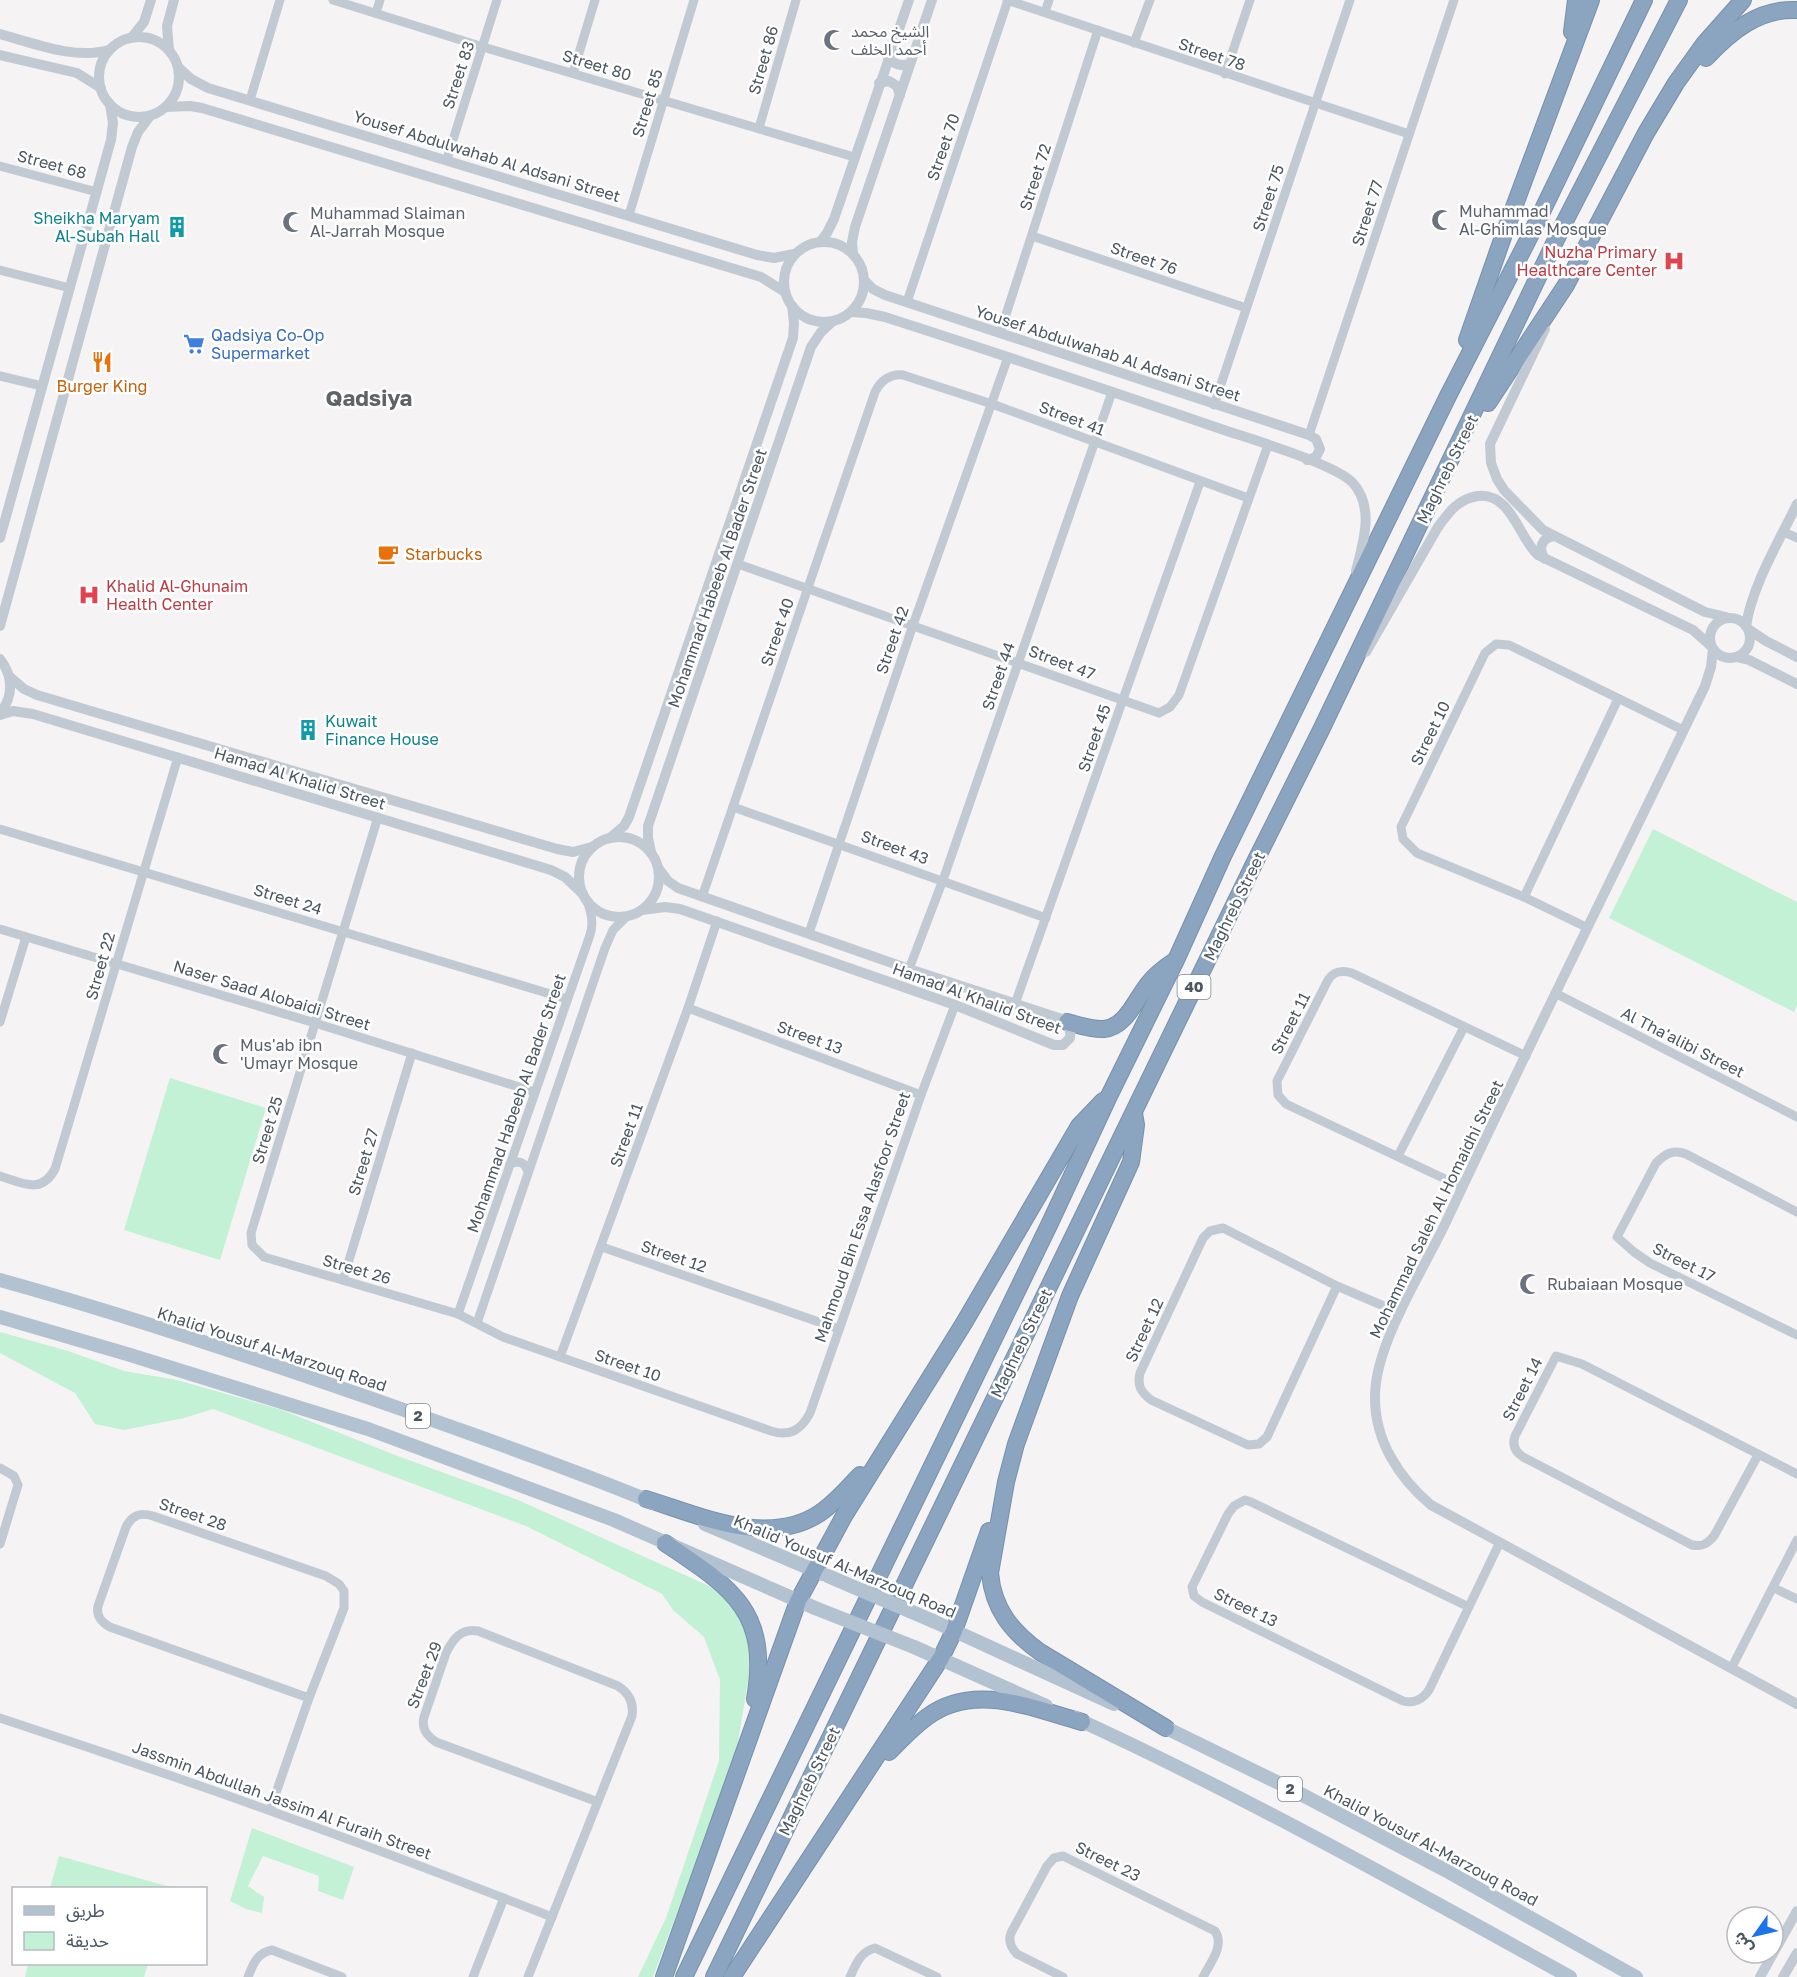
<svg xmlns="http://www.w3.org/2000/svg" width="1797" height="1977" font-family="'Golos Text','Noto Sans Arabic',sans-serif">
<rect width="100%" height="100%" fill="#f5f3f3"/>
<!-- green -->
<g fill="#c3f1d5">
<polygon points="1653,829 1797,902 1797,1005 1794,1012 1609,918"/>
<polygon points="170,1078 266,1108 220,1260 124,1230"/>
<polygon points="0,1332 68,1351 124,1371 177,1380 282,1410 395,1455 518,1500 707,1585 738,1607 755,1639 736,1754 653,1977 638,1977 666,1918 719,1761 720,1680 704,1637 673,1610 662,1594 526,1526 213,1409 184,1418 124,1430 95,1424 75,1393 0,1353"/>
<polygon points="252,1828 354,1867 343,1900 318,1891 319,1876 263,1856 248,1886 264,1897 262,1913 246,1909 230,1901"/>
<polygon points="59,1856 174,1888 50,1888"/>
<polygon points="28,1964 148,1964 144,1977 25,1977"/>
</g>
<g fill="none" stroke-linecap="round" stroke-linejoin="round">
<defs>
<g id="motorway">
<polyline points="1572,32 1576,0"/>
<path d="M1706 58C1730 32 1759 8 1797 10"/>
<polyline points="1467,340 1504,234 1591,0"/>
<polyline points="1488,403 1566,285 1646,133 1676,83 1704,44 1743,0"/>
<path d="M1067 1022C1079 1025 1092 1030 1104 1029 1126 1027 1136 999 1148 984 1155 975 1164 968 1173 962"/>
<path d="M1134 1113 1136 1125 1131 1162 1070 1296 1016 1444 1006 1482 990 1573C993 1609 1012 1632 1040 1652L1166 1728"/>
<path d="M646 1499C699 1515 768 1548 820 1513 835 1503 848 1488 860 1475"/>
<path d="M665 1543C732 1588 770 1611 755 1699"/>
<path d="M889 1752C901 1740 913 1727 927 1717 974 1682 1031 1708 1082 1722"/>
<polyline points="664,1977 798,1601 844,1516 964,1323 1079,1126 1103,1101"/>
<polyline points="684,1977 1050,1223 1109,1096 1176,960 1223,856 1448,396 1534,228 1644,0"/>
<polyline points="714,1977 1254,864 1321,730 1563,225 1679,0"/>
<polyline points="732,1977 941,1658 954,1631 989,1531"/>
</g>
</defs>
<!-- motorway casing -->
<use href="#motorway" stroke="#7690ad" stroke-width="18"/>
<!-- minor -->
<g stroke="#c1cad2" stroke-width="9">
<polyline points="333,0 483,47 854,157"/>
<polyline points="1007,0 1409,134"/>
<polyline points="1045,12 1049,0"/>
<polyline points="376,13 380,0"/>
<polyline points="1134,43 1150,0"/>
<polyline points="573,73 595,0"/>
<polyline points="1225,74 1250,0"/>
<polyline points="250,100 280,0"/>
<polyline points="759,128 796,0"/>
<polyline points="447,159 497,0"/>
<polyline points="0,166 97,192"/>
<polyline points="629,215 694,0"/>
<polyline points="1032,236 1246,308"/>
<polyline points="0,270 70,288"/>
<polyline points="907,302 1008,0"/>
<polyline points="1000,333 1098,30"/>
<polyline points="0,376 42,386"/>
<polyline points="1214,405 1350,0"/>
<polyline points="1309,435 1454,0"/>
<polyline points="1784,532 1797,538"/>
<polyline points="738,564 1159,713 1170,707 1179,695 1268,445"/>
<polyline points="733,807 1046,918"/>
<path d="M378 817 251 1233 252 1245 264 1257 458 1314 503 1337 771 1431C790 1437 801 1430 810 1413L921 1095 955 1005"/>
<polyline points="0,829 567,999"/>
<path d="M702 897 875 392C880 381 891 373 903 375L992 404 1248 498"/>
<polyline points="1524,897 1618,699"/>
<polyline points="1586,927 1524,897 1417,853 1403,839 1401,827 1485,653 1496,644 1509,645 1683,730"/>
<polyline points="0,929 315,1023 535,1092"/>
<polyline points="809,933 913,625 1008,357"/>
<polyline points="909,969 943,880 1112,392"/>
<polyline points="1555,993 1797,1117"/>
<polyline points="1015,1004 1200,482"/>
<polyline points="688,1008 921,1095"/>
<polyline points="0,1022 26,937"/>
<polyline points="1398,1156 1464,1027"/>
<path d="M510 1164C519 1160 525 1162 528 1172"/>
<path d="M0 1176C23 1183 41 1195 55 1169L178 757"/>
<path d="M1462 1187 1286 1104 1278 1095 1277 1081 1328 980C1334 971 1342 970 1352 973L1526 1056"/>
<path d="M1797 1212 1686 1154C1673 1149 1665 1154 1656 1163L1617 1237 1634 1252 1650 1263 1797 1335"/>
<polyline points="602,1247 839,1329"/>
<polyline points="343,1280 412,1053"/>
<path d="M1337 1286 1267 1437 1259 1444 1248 1445 1151 1400C1141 1392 1137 1386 1140 1373L1203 1238 1210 1231 1223 1228 1337 1286 1400 1313"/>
<path d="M458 1314 590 935C594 923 591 912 587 900"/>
<polyline points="477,1323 605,948 613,930 627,916"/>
<polyline points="560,1357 688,1008 717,921"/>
<path d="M1758 1455 1714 1536C1707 1544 1702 1547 1692 1545L1523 1457C1515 1452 1512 1445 1515 1436L1556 1356 1582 1364 1797 1474"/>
<polyline points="0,1468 14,1476 18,1485 0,1544"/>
<polyline points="1774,1588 1797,1599"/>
<path d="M1469 1607 1251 1502 1245 1500 1234 1506 1228 1514 1192 1587 1194 1596 1202 1602 1403 1701C1414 1704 1423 1699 1429 1690L1500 1542"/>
<polyline points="1732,1667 1797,1540"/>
<path d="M0 1718C186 1779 370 1845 552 1917"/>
<path d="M270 1810 309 1698 344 1608V1591L339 1584 326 1576 153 1516C140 1512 132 1515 126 1527L98 1606C96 1616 101 1622 110 1627L309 1698"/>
<path d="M248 1977C253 1964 257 1953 272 1950L342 1977"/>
<polyline points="473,1977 504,1898"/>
<path d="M528 1977C562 1890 597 1803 632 1716 634 1703 629 1693 618 1686L478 1631C461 1628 453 1639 446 1653L424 1717C421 1729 427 1736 436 1742L598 1802"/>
<path d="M850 1977C856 1964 860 1952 875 1948L937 1977"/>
<path d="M1063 1977 1017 1954C1011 1948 1008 1941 1011 1933L1047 1866 1054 1858 1063 1856 1215 1931C1225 1946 1210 1963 1203 1977"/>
</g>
<!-- tertiary -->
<g stroke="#c1cad2" stroke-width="10">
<path d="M0 34C33 43 75 60 109 50"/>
<polyline points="132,37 144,22 151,0"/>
<circle cx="139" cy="77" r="40"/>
<polyline points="169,50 167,26 174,0"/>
<polyline points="0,55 77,73 101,88"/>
<path d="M888 59C896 65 901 66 910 64"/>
<polyline points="178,67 191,79 208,88 757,255 774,258 794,254"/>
<polyline points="879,83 889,81 897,86 900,95"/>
<polyline points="166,107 190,106 202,108 761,277 785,292"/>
<polyline points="821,241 827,233 834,219 909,0"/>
<circle cx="824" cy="282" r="40"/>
<polyline points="853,254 852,242 855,227 932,0"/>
<polyline points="865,281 873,289 885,295 1309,435 1316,439 1320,449 1316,457 1307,460"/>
<path d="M851 312 866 313 885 317C1000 354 1114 392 1227 431 1254 440 1337 465 1353 483 1375 508 1363 543 1356 571"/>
<polyline points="1545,329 1490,444 1491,463 1497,479 1504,490 1543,530 1705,612 1726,617"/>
<polyline points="0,538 111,140 113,123 110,104"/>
<path d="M1545 559C1538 549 1541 538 1554 536"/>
<circle cx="1730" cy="638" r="20"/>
<polyline points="0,626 132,147 138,132 150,116"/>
<path d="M1746 626C1752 586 1779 541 1797 504"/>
<polyline points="1748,629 1766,641 1797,657"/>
<path d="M1713 649 1711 667 1705 686C1619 865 1530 1042 1446 1222 1423 1271 1376 1342 1375 1395 1374 1440 1399 1478 1431 1505L1797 1704"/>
<path d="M1366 652 1438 527C1449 512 1458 499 1478 496 1512 493 1518 537 1538 555L1693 630 1711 646"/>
<polyline points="1736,657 1749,660 1797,684"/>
<path d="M0 659C13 676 14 696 0 713"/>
<polyline points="9,676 24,689 37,695 557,849 573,852 592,847"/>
<polyline points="0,715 13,711 33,714 551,870 565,877 583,894"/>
<circle cx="619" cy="877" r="40"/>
<polyline points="611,837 624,826 629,817 793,338 794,323 792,306"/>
<polyline points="651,852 648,838 648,826 811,347 821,332 833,321"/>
<path d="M642 910 665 907 680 909 955 1005 1054 1045H1063L1070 1038C1071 1030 1069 1023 1062 1019L909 969 678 888 668 881 659 869"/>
<polyline points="1760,1977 1797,1911"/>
<polyline points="1783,1977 1797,1953"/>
</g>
<!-- primary -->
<g stroke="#b3c2d1" stroke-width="14">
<path d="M0 1280C137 1318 273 1364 407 1411 490 1441 573 1469 654 1503"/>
<polyline points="0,1317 127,1354 368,1429 614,1520 815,1608"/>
<polyline points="705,1524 823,1574"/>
<polyline points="933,1621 1114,1704"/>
<polyline points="914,1647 1046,1706"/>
<path d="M1075 1718C1245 1796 1407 1887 1570 1977"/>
<polyline points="1158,1724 1295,1791 1445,1870 1636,1977"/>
</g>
<!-- motorway -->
<use href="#motorway" stroke="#8ba5c1" stroke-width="16"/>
<!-- primary-bridge -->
<g stroke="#b3c2d1" stroke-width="14">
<polyline points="828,1576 933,1621"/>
<polyline points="815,1608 914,1647"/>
</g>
</g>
<!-- icons -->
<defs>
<symbol id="mosque-bare" viewBox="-9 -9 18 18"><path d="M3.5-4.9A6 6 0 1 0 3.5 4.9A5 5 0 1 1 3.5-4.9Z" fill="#6b7280" stroke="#fff" stroke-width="2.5" paint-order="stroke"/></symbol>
<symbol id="building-bare" viewBox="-9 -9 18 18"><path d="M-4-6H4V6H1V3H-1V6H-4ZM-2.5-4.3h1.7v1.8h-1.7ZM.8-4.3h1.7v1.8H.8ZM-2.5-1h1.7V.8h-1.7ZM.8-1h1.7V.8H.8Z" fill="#0f9aa8" stroke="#fff" stroke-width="2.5" paint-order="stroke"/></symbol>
<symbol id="hospital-bare" viewBox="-9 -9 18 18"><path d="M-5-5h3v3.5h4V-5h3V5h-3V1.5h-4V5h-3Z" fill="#e0444e" stroke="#fff" stroke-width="2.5" paint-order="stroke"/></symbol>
<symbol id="supermarket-bare" viewBox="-9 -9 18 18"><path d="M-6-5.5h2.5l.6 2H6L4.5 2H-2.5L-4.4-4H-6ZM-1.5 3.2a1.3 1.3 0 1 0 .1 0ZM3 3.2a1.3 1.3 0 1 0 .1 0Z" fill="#3f7fe0" stroke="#fff" stroke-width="2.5" paint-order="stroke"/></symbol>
<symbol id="restaurant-bare" viewBox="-9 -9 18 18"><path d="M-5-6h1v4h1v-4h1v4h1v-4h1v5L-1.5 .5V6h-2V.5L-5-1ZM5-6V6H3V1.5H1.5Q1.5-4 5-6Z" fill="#e8710a" stroke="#fff" stroke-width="2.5" paint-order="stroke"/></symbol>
<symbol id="cafe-bare" viewBox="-9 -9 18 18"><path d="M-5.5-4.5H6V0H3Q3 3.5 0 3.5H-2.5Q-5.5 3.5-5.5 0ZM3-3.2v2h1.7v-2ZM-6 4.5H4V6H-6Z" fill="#e8710a" stroke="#fff" stroke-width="2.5" paint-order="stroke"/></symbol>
</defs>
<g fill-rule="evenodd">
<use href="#mosque-bare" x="819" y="25" width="30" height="30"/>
<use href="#mosque-bare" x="1427" y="205" width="30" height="30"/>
<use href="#mosque-bare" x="278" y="207" width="30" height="30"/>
<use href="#building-bare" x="162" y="212" width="30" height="30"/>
<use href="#hospital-bare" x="1659" y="246" width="30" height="30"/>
<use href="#supermarket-bare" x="179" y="329" width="30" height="30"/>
<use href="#restaurant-bare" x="87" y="347" width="30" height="30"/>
<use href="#cafe-bare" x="373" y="539" width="30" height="30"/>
<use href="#hospital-bare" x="74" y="580" width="30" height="30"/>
<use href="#building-bare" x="293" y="715" width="30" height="30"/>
<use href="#mosque-bare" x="208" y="1039" width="30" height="30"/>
<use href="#mosque-bare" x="1515" y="1269" width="30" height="30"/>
</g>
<g text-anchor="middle" stroke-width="5" stroke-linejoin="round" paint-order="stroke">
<!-- shield labels -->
<g fill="#fff" stroke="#808990" stroke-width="1.5">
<rect x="1177.5" y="975" width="33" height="24" rx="4.5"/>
<rect x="406" y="1404" width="24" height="24" rx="4.5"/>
<rect x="1278" y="1777" width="24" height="24" rx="4.5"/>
</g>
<g font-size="15" font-weight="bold" fill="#4a5661">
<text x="1194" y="992">40</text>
<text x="418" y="1421">2</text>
<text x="1290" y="1794">2</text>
</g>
<!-- worship labels -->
<g font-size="16" fill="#5b616d" stroke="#fff" text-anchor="start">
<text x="851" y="37">الشيخ محمد<tspan x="851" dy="18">أحمد الخلف</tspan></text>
<text x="1459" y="217">Muhammad<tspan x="1459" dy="18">Al-Ghimlas Mosque</tspan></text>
<text x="310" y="219">Muhammad Slaiman<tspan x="310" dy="18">Al-Jarrah Mosque</tspan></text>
<text x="240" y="1051">Mus'ab ibn<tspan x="240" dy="18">'Umayr Mosque</tspan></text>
<text x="1547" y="1290">Rubaiaan Mosque</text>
</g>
<!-- street labels -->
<g font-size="16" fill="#4a5661" stroke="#fff">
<text transform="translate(1212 54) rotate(19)" y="6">Street 78</text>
<text transform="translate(763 60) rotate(-74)" y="6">Street 86</text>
<text transform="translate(597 65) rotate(17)" y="6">Street 80</text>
<text transform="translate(458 75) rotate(-72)" y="6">Street 83</text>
<text transform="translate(647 103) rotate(-73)" y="6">Street 85</text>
<text transform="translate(943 147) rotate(-71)" y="6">Street 70</text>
<text transform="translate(487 156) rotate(17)" y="6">Yousef Abdulwahab Al Adsani Street</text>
<text transform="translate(52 164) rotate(15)" y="6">Street 68</text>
<text transform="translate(1035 177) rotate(-72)" y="6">Street 72</text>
<text transform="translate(1268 198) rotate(-72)" y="6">Street 75</text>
<text transform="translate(1367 213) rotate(-72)" y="6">Street 77</text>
<text transform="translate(1144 258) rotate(19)" y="6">Street 76</text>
<text transform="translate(1108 353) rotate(18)" y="6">Yousef Abdulwahab Al Adsani Street</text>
<text transform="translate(1072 418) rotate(21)" y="6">Street 41</text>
<text transform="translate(1447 469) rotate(-64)" y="6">Maghreb Street</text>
<text transform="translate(717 578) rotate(-71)" y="6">Mohammad Habeeb Al Bader Street</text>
<text transform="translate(777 632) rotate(-71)" y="6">Street 40</text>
<text transform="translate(892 640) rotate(-71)" y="6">Street 42</text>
<text transform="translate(1062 662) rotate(21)" y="6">Street 47</text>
<text transform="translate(998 676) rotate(-71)" y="6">Street 44</text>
<text transform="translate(1430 733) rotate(-64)" y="6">Street 10</text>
<text transform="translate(1094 738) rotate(-71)" y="6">Street 45</text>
<text transform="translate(300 778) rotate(17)" y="6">Hamad Al Khalid Street</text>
<text transform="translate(895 847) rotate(20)" y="6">Street 43</text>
<text transform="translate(288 899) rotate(17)" y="6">Street 24</text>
<text transform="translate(1234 906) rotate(-64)" y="6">Maghreb Street</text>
<text transform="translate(100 966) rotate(-74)" y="6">Street 22</text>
<text transform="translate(272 995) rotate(17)" y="6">Naser Saad Alobaidi Street</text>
<text transform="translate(977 998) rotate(20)" y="6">Hamad Al Khalid Street</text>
<text transform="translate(1290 1023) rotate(-63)" y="6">Street 11</text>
<text transform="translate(810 1037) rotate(20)" y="6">Street 13</text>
<text transform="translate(1683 1042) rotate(27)" y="6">Al Tha'alibi Street</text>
<text transform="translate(516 1103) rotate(-71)" y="6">Mohammad Habeeb Al Bader Street</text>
<text transform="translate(267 1130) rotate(-73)" y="6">Street 25</text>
<text transform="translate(626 1135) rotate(-70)" y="6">Street 11</text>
<text transform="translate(363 1162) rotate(-73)" y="6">Street 27</text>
<text transform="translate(1436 1209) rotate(-64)" y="6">Mohammad Saleh Al Homaidhi Street</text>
<text transform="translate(862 1217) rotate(-71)" y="6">Mahmoud Bin Essa Alasfoor Street</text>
<text transform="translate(674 1256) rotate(19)" y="6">Street 12</text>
<text transform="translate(1684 1262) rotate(27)" y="6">Street 17</text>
<text transform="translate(357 1269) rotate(16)" y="6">Street 26</text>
<text transform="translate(1144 1330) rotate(-65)" y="6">Street 12</text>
<text transform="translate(1021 1343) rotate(-64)" y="6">Maghreb Street</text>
<text transform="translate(272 1349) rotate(18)" y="6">Khalid Yousuf Al-Marzouq Road</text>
<text transform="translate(628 1365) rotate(19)" y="6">Street 10</text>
<text transform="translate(1522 1389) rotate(-63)" y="6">Street 14</text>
<text transform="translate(193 1514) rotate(19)" y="6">Street 28</text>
<text transform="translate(845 1566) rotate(23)" y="6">Khalid Yousuf Al-Marzouq Road</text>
<text transform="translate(1246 1607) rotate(26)" y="6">Street 13</text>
<text transform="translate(424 1675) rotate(-69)" y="6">Street 29</text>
<text transform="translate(809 1781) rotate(-64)" y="6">Maghreb Street</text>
<text transform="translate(282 1800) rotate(20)" y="6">Jassmin Abdullah Jassim Al Furaih Street</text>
<text transform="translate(1431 1845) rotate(28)" y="6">Khalid Yousuf Al-Marzouq Road</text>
<text transform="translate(1108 1861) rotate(26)" y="6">Street 23</text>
</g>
<!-- culture labels -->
<g font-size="16" fill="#0d838f" stroke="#fff" text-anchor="end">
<text x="160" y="224">Sheikha Maryam<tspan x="160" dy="18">Al-Subah Hall</tspan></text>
<text x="325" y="727" text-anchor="start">Kuwait<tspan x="325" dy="18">Finance House</tspan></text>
</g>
<!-- health labels -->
<g font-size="16" fill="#be3a42" stroke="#fff" text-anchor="end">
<text x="1657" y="258">Nuzha Primary<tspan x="1657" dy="18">Healthcare Center</tspan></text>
<text x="106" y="592" text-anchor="start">Khalid Al-Ghunaim<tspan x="106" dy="18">Health Center</tspan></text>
</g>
<!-- shop labels -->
<g font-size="16" fill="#366cbe" stroke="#fff" text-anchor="start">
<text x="211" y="341">Qadsiya Co-Op<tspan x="211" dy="18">Supermarket</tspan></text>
</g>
<!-- food labels -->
<g font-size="16" fill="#c56008" stroke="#fff">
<text x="102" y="392">Burger King</text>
<text x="405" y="560" text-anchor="start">Starbucks</text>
</g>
<!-- district labels -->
<g font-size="22" font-weight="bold" fill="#5f6368" stroke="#fff">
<text x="369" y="406">Qadsiya</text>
</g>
</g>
<!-- legend -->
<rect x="12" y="1887" width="195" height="78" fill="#ffffff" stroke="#b7bbc0" stroke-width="1.5"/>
<rect x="24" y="1906" width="30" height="9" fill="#b3c2d1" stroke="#b7bbc0" stroke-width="1.5"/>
<text x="66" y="1917" font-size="18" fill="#4a5661">طريق</text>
<rect x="24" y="1932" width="30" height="18" fill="#c3f1d5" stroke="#b7bbc0" stroke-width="1.5"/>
<text x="66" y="1947" font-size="18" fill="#4a5661">حديقة</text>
<!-- north arrow -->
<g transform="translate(1755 1935) rotate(236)"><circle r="28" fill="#ffffff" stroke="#b7bbc0" stroke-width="1.5"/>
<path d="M0-4.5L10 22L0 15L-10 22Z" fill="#1a73e8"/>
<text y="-9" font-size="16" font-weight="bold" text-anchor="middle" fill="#4a5661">ش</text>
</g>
</svg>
